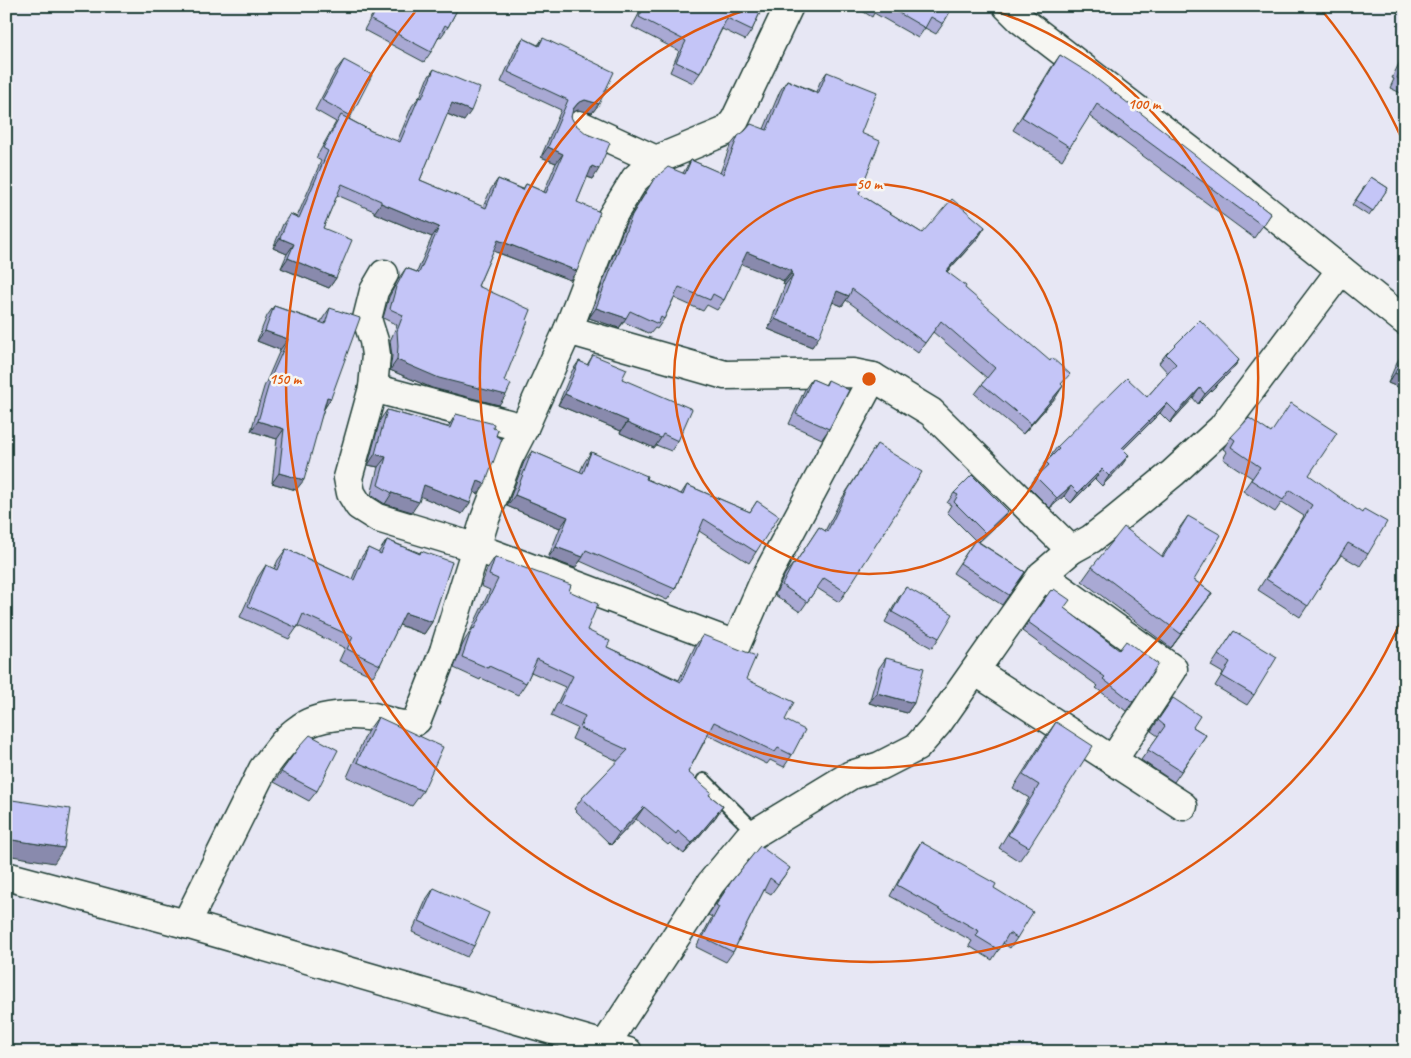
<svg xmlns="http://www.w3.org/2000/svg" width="1411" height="1058" font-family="Caveat,sans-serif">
<rect width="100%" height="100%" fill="#e7e7f4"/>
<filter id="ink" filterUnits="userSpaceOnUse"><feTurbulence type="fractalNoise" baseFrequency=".02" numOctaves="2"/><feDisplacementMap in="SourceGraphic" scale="10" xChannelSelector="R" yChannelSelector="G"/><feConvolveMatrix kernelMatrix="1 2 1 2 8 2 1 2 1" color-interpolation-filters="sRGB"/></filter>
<g filter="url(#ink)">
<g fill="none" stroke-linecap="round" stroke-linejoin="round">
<defs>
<polyline id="service" points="704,781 756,833"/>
<g id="minor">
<polyline points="1007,6 1021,20 1234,184 1405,321"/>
<polyline points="580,125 656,160"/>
<polyline points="384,274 374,291 367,319 374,341 376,355 373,388 524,428"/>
<polyline points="568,330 611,218 635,179 656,160 726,131 735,120 789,6"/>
<polyline points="373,388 348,478 351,493 359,506 378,518 477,548 736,645 765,579 873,377 931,412 1071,550 1091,539 1113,522 1173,473 1222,428 1341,270"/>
<polyline points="1042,575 1173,669 1113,760"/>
<polyline points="975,671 1183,806"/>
<polyline points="6,876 186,924 628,1052"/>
<path d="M186 924 263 769C274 755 284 739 299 729 316 715 352 713 373 717 387 720 405 731 417 720L444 651 485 519 509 457 524 428 568 330 725 375 853 373 873 377"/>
<polyline points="605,1045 711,883 749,837 851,775 880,766 917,747 938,723 1042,575 1071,550"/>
</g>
</defs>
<!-- service casing -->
<use href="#service" stroke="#1f3d34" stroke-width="18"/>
<!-- minor casing -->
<use href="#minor" stroke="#1f3d34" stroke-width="31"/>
<!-- service -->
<use href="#service" stroke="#f6f6f2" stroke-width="14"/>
<!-- minor -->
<use href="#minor" stroke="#f6f6f2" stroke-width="28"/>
</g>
<!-- wall -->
<g fill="#a9a9d4" stroke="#1f3d34">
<polygon points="377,6 459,6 448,27 441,37 439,36 431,52 424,62 364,30"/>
<polygon points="643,6 763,6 752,30 745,40 722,29 700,73 693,83 670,72 679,51 632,27"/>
<polygon points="854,6 953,6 943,24 936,34 925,28 918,38 874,13 872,17"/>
<polygon points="523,38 538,45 543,38 599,104 592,113 578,110 572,112 571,117 593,179 587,177 577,202 570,280 493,251 478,286 504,381 499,405 432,388 390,370 392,356 390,341 397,325 383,318 389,297 399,278 406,268 417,272 432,237 374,213 374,211 337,195 323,228 336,278 329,288 281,268 287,254 273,248 283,224 290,214 297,217 321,161 316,158 336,122 315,110 336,70 344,60 351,116 349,119 371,131 397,142 412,106 419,97 420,97 427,79 434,69 464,121 447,114 420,180 483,207 491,189 498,179 523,189 526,184 544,192 556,163 541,157 561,110 501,82 516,48"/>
<polygon points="1405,51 1405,95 1390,88 1394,79 1392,78"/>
<polygon points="1060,55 1271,214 1254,238 1089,116 1062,160 1013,130 1051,68"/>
<polygon points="827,72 861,133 859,194 922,233 985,227 978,238 947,272 965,288 1062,385 1056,397 1023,434 975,394 987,378 933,332 918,353 846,300 842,306 833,302 812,347 768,329 785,285 783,284 784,281 741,263 724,300 717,310 707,305 703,311 674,298 664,319 657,329 655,328 650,334 624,322 619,328 589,318 625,225 654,179 683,173 691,160 720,173 730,146 738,136 764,129 780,91 787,80 816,92 820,82"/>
<polygon points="1371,177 1388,188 1369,216 1352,205"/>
<polygon points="274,306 321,322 323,318 330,308 331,398 324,409 296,490 272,483 277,439 251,431 264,387 280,350 257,341 267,316"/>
<polygon points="1404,352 1405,352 1405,390 1388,383 1397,362"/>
<polygon points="1166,354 1239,360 1232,370 1198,404 1193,398 1170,423 1160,413 1123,449 1122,465 1102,486 1095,479 1071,503 1064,496 1050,508 1029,487 1036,477 1040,473 1039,472 1046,462 1051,458 1050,457 1057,447 1147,397 1168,373 1159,363"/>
<polygon points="593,355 622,379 678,441 671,451 656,445 654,448 620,433 621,431 558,405 572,371 579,361 587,365"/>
<polygon points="812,379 825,385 828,380 829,429 822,439 789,424 805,389"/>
<polygon points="387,410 448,427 456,414 493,428 496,436 478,494 474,492 462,514 421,496 412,512 385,504 371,495 378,467 368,465 380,420"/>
<polygon points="1231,437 1309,475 1368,554 1360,566 1341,555 1300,617 1258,590 1304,516 1282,502 1275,512 1243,491 1252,478 1223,459 1227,452 1223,449"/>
<polygon points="877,444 846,592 839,602 817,588 800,612 775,595 785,574 793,564 794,565 819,527 825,531 841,500"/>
<polygon points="532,451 580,472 584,463 591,452 646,479 681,494 687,485 750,512 757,501 756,552 749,563 699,531 675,589 667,600 580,561 575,568 548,558 560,528 507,506 524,462"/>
<polygon points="954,493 1008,511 1001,521 979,542 1025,572 1002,605 953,573 975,540 947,512 951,505 947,503"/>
<polygon points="1188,516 1194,580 1212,593 1171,648 1082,581 1092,567 1162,556 1178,530"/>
<polygon points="387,540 420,553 421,551 432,622 424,634 399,625 380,665 373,676 339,661 345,648 298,626 289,639 240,617 258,577 266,565 274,569 278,560 286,549 352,579 360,559 368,548 378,553"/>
<polygon points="495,557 569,591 587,630 607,647 679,680 695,646 703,635 746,679 785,720 792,755 784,767 770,760 767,764 708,735 688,772 709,795 723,806 715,818 684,854 670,843 668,845 636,819 611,845 574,809 582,798 618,761 572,739 577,728 551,716 565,687 531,672 526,683 518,695 481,678 480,680 454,668 462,646 465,640 470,632 490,590 481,586 487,569"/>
<polygon points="906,587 939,638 932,648 885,622 899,597"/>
<polygon points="1051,590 1133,702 1126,711 1096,688 1098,686 1022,631"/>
<polygon points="1234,631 1254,695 1247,705 1215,686 1223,673 1211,666"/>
<polygon points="886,658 914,703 907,713 869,703 879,668"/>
<polygon points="1173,698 1193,727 1206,735 1174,782 1141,760 1158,736 1151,731"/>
<polygon points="378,717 423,791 412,806 347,777 367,732"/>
<polygon points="1056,722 1029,847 1019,861 999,848 1029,798 1013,788 1046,736"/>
<polygon points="299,747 317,791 309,801 274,782"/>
<polygon points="921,842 994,888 1017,938 1010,948 1003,943 992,960 969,946 972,941 890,896 914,852"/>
<polygon points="790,868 771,894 764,890 733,952 726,962 696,947 712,917 708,915 731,882"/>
<polygon points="434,888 474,946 467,957 412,932 427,898"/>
</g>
<!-- shaded-wall -->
<g fill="#898aad" stroke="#1f3d34">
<polygon points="585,100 599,104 592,113 578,110 571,113 566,119 578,103"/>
<polygon points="452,103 471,111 464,121 445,113"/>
<polygon points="548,147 563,154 556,163 541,157"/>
<polygon points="592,166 599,169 593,179 585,176"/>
<polygon points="381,203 439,227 432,237 374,213"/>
<polygon points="985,227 978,238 938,281 946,271"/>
<polygon points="280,238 294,244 287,254 273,248"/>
<polygon points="498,240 577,271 570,280 491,250"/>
<polygon points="747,252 792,271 784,281 739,263"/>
<polygon points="288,258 336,278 329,288 281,268"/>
<polygon points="791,274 793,275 785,285 783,284"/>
<polygon points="837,291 849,296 842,306 830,301"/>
<polygon points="596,308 626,318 619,328 589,318"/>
<polygon points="775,319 819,337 812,347 768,329"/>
<polygon points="265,331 288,339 280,350 257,341"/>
<polygon points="397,360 506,395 499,405 432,388 390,370"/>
<polygon points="1239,360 1232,370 1198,404 1205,394"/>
<polygon points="1395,373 1405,377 1405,390 1388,383"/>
<polygon points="1063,386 1056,397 1023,434 1031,424"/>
<polygon points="1200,388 1193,398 1170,423 1177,413"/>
<polygon points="565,394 628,421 621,431 558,405"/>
<polygon points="327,397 331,398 324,409"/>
<polygon points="1167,403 1160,413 1115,458 1122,448"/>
<polygon points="258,421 284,429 277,439 251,431"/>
<polygon points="627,423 661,438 654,448 620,433"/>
<polygon points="375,454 386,457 378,467 368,465"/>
<polygon points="1129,455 1122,465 1102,486 1109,476"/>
<polygon points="1102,469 1095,479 1071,503 1078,493"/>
<polygon points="279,473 304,480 296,490 272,483"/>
<polygon points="478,481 485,484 478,494 471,491"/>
<polygon points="424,485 470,503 462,514 417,495"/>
<polygon points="1071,486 1064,496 1050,508 1057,498"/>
<polygon points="392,493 419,502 412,512 385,504"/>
<polygon points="515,495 568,517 560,528 507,506"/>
<polygon points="1008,511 1001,521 978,543 985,533"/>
<polygon points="556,547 583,557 575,568 548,558"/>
<polygon points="1212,593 1202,607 1171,648 1181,634"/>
<polygon points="405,613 432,622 424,634 397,624"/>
<polygon points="877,693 914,703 907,713 869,703"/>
<polygon points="723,806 715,818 684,854 692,843"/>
<polygon points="644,807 636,819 611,845 619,833"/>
<polygon points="6,839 64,848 54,863 6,855"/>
</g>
<!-- building -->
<g fill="#c4c5f7" stroke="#1f3d34">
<polygon points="378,6 459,6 448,27 445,25 431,52 371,20"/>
<polygon points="645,6 763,6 752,30 727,18 700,73 676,62 686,41 639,17"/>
<polygon points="887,6 953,6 943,24 931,17 925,28"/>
<polygon points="523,38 539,46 543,38 614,72 599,104 585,100 578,103 573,109 571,117 575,124 587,134 610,143 599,169 592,166 577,202 600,212 577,271 498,240 478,286 531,310 527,320 528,321 504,381 511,384 506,395 439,378 397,360 398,346 397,331 403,315 390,309 396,287 406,268 419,273 439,227 381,203 381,201 342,184 323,228 352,240 336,278 288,258 294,244 280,238 290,214 299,218 328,151 323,148 341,115 371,131 400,142 419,97 422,98 434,69 480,88 471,111 452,103 420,180 486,208 498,179 523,190 526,184 546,193 563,154 548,147 568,100 508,72"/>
<polygon points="1060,55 1089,73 1271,214 1263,226 1097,104 1070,147 1022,117"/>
<polygon points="1405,55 1405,81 1397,78 1401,69 1399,68"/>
<polygon points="344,60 372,75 351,116 322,100"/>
<polygon points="827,72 877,92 861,133 880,141 859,194 922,233 952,199 985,227 946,271 966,286 965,288 1050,361 1052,358 1070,374 1061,384 1063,386 1031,424 982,384 995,368 941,321 925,343 852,289 849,296 837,291 819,337 775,319 793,275 791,274 792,271 747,252 724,300 713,294 710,300 679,287 664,319 661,317 658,324 630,311 626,318 596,308 632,215 654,179 668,167 685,174 691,160 723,174 738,136 745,131 751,124 767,130 787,80 818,94"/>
<polygon points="1371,177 1388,188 1373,211 1356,200"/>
<polygon points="274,306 325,324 330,308 360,318 331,398 327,397 304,480 279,473 284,429 258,421 271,377 288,339 265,331"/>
<polygon points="1200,320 1239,360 1205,394 1200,388 1177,413 1167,403 1122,448 1129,455 1109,476 1102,469 1078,493 1071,486 1057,498 1036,477 1049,465 1046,462 1059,449 1057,447 1127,378 1147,397 1176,364 1166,354"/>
<polygon points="1404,352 1405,352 1405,377 1395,373"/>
<polygon points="593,355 627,369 622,379 692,409 678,441 663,434 661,438 627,423 628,421 565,394 579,361 588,365"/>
<polygon points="812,379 826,385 828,380 849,390 829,429 796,414"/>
<polygon points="1291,403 1337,433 1309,475 1362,513 1364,509 1387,522 1368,554 1348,543 1308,606 1266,579 1312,505 1290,490 1283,500 1251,480 1260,467 1231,447 1235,440 1231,437 1249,418 1271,433"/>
<polygon points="387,410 450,428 456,414 494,424 493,428 498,430 496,436 502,439 485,484 478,481 470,503 424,485 419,502 392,493 378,485 386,457 375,454"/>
<polygon points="877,444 922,472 846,592 824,578 807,602 782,585 793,564 794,565 819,527 827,532 848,490"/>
<polygon points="532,451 583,473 591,452 647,476 646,479 683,495 687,485 750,512 757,501 779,516 756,552 704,519 675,589 586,550 583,557 556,547 568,517 515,495"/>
<polygon points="972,475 1008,511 985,533 954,502 958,495 954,493"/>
<polygon points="1188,516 1221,535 1194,580 1212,593 1181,634 1092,567 1124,527 1163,557"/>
<polygon points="387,540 420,554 421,551 452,562 432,622 405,613 380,665 347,649 353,637 303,614 297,628 248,606 266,565 277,570 286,549 354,580 368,548 381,554"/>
<polygon points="975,540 1025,572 1009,595 960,563"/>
<polygon points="495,557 571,585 569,591 598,604 587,630 610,641 607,647 681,682 703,635 756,656 746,679 794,702 785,720 805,730 792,755 778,748 775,752 714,722 688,772 711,792 709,795 723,806 692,843 678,831 676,834 644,807 619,833 582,798 628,750 580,728 585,716 559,704 573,676 537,659 526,683 489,666 488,668 462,657 470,634 473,628 474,629 498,579 489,575"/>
<polygon points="906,587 953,614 939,638 892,612"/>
<polygon points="1054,589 1070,600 1064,608 1119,650 1126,641 1158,664 1133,702 1103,679 1105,677 1028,622 1051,590 1052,591"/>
<polygon points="1234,631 1277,657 1254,695 1222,676 1230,662 1218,655"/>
<polygon points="886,658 924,668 914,703 877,693"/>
<polygon points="1173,698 1200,716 1193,727 1206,735 1181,771 1148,750 1165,726 1158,720"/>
<polygon points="378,717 443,747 423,791 357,762"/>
<polygon points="1056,722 1093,746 1029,847 1008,835 1039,785 1023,775"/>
<polygon points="310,735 338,750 317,791 281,772 299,747"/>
<polygon points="6,799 70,809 64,848 6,839"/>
<polygon points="921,842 996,884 994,888 1033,912 1017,938 1009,933 999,950 976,936 979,931 897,885"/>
<polygon points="760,846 790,868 778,884 770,878 733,952 703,937 719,907 716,905 731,882"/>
<polygon points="434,888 489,913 474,946 419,921"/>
</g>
</g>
<!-- distance rings -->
<g fill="none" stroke="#de580e" stroke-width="2.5">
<circle cx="869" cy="379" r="195"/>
<path d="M983 7A389 389 0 1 1 755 7"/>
<path d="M1405 612A584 584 0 1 1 418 8M1320 8A584 584 0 0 1 1405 146"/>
</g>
<circle cx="869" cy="379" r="8" fill="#de580e" stroke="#f6f6f2" stroke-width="2.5"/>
<g font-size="15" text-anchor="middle" font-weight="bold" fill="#de580e" stroke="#f6f6f2" stroke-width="5" stroke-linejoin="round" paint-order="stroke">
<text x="1144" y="109">100 m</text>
<text x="869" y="189">50 m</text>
<text x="285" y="384">150 m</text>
</g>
<!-- margin -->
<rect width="1411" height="1058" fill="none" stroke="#f6f6f2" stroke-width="25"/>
<rect x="12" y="12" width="1386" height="1033" fill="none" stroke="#1f3d34" stroke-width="2" filter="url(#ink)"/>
</svg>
